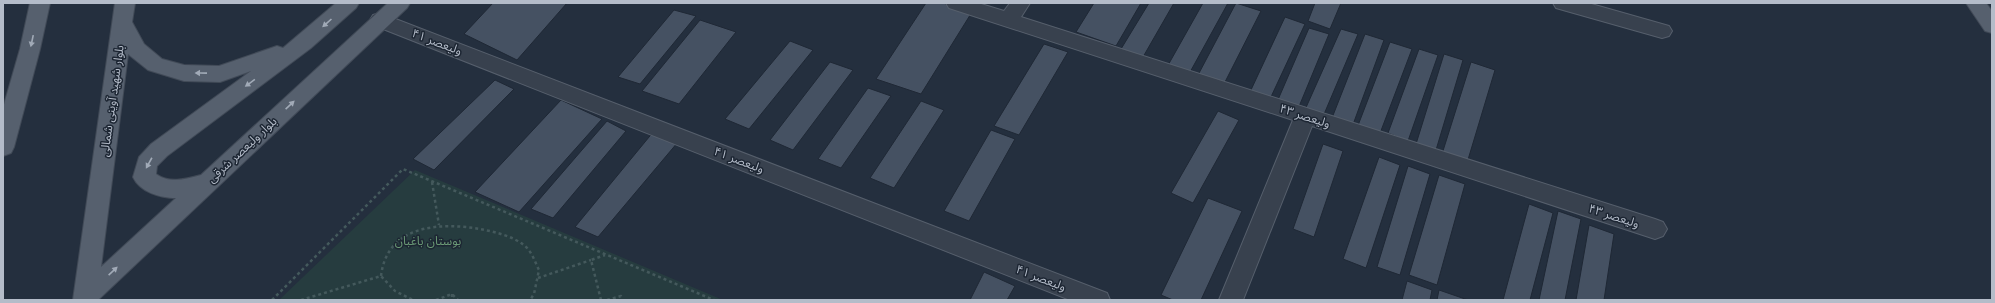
<svg xmlns="http://www.w3.org/2000/svg" width="1995" height="303" font-family="Quicksand,'Noto Sans Arabic',sans-serif">
<rect width="100%" height="100%" fill="#242f3e"/>
<!-- green -->
<polygon fill="#263c3f" points="415,170 723,300 279,300"/>
<!-- building -->
<g fill="#455162" stroke="#1f2835">
<polygon points="493,3 567,3 517,60 464,34"/>
<polygon points="926,3 943,3 972,12 921,94 876,79"/>
<polygon points="1094,3 1141,3 1116,46 1076,32"/>
<polygon points="1149,3 1174,3 1143,57 1121,49"/>
<polygon points="1203,3 1228,3 1189,74 1167,67"/>
<polygon points="1236,3 1261,11 1224,84 1198,75"/>
<polygon points="1315,3 1341,3 1330,29 1308,21"/>
<polygon points="674,10 696,16 640,84 618,77"/>
<polygon points="1285,17 1305,24 1270,99 1250,92"/>
<polygon points="700,20 736,32 679,104 642,91"/>
<polygon points="1309,28 1329,34 1298,109 1277,102"/>
<polygon points="1341,29 1358,34 1322,119 1304,112"/>
<polygon points="1365,34 1384,40 1351,130 1330,123"/>
<polygon points="790,41 813,50 749,129 725,119"/>
<polygon points="1390,42 1412,49 1379,136 1357,128"/>
<polygon points="1044,44 1068,52 1019,135 994,126"/>
<polygon points="1419,49 1438,55 1408,141 1388,133"/>
<polygon points="1444,54 1463,60 1436,150 1416,144"/>
<polygon points="830,62 853,70 793,150 770,140"/>
<polygon points="1471,62 1495,70 1467,163 1442,154"/>
<polygon points="495,80 514,89 434,170 413,159"/>
<polygon points="868,88 891,96 841,168 818,159"/>
<polygon points="561,100 602,119 519,212 475,192"/>
<polygon points="921,101 944,110 894,188 870,178"/>
<polygon points="1218,111 1239,120 1193,203 1171,193"/>
<polygon points="607,121 626,131 553,218 531,209"/>
<polygon points="991,130 1015,139 969,221 944,211"/>
<polygon points="654,131 678,142 598,237 575,227"/>
<polygon points="1323,144 1343,151 1314,237 1293,229"/>
<polygon points="1379,157 1400,165 1366,268 1343,259"/>
<polygon points="1408,166 1430,174 1400,275 1377,267"/>
<polygon points="1439,175 1465,184 1437,285 1409,275"/>
<polygon points="1208,198 1242,211 1201,300 1173,300 1161,295"/>
<polygon points="1529,204 1553,213 1530,300 1503,300"/>
<polygon points="1558,211 1581,219 1565,300 1539,300"/>
<polygon points="1589,225 1614,234 1604,300 1576,300"/>
<polygon points="984,272 1015,286 1007,300 970,300"/>
<polygon points="1407,281 1432,290 1430,300 1402,300"/>
<polygon points="1439,290 1468,300 1437,300"/>
</g>
<g fill="none" stroke-linecap="round" stroke-linejoin="round">
<defs>
<g id="minor">
<polygon points="946,3 978,3 1004,11 1010,3 1030,3 1021,17 1655,219 1663,222 1667,229 1663,236 1655,239 1312,126 1243,300 1219,300 1293,120 949,8"/>
<polygon points="1553,3 1588,3 1669,26 1672,31 1669,36 1662,38 1556,8"/>
<polygon points="380,13 1107,293 1110,300 1070,300 373,25 370,20 373,15"/>
</g>
<g id="major">
<polygon points="30,3 50,3 40,49 14,147 11,153 3,156 3,108 20,49"/>
<path d="M115 3H135L132 22 144 44 162 59 184 65 219 66 277 46 283 48 336 3H359L356 8 311 48 167 156 157 166 156 174C170 184 186 179 201 175L388 3H410L407 8 98 300H73ZM128 54 148 70 184 81 220 82 251 71 151 144 139 157 133 177C140 192 160 198 176 198L101 267Z"/>
<polygon points="1966,3 1986,3 1992,11 1992,33 1985,31"/>
</g>
</defs>
<!-- minor casing -->
<use href="#minor" stroke="#565f6c" stroke-width="2"/>
<!-- major casing -->
<use href="#major" stroke="#414a57" stroke-width="2"/>
<!-- path -->
<g stroke="#44595c" stroke-width="2.5" stroke-dasharray="3 3" stroke-linecap="butt">
<polyline points="432,182 439,225"/>
<path d="M381 276C387 225 439 222 480 229 495 232 513 236 525 246 532 252 535 262 539 270L534 294 530 300"/>
<polyline points="538,278 591,260"/>
<polyline points="452,294 452,300"/>
<polyline points="272,300 403,169 714,300"/>
<polyline points="301,300 381,276 395,291 413,300"/>
<polyline points="436,300 452,294 458,300"/>
<polyline points="601,300 591,260 605,255"/>
<polyline points="607,300 621,296 622,300"/>
</g>
<!-- minor -->
<use href="#minor" fill="#38414e" fill-rule="evenodd"/>
<!-- major -->
<use href="#major" fill="#56606e" fill-rule="evenodd"/>
</g>
<!-- one-way arrows -->
<defs><path id="oneway-solid" d="M-6-.8H1V-3.2L6.5 0L1 3.2V.8H-6Z"/></defs>
<g fill="#a1aab7">
<use href="#oneway-solid" transform="translate(327 23) rotate(138)"/>
<use href="#oneway-solid" transform="translate(32 41) rotate(102)"/>
<use href="#oneway-solid" transform="translate(201 73) rotate(-179)"/>
<use href="#oneway-solid" transform="translate(250 83) rotate(144)"/>
<use href="#oneway-solid" transform="translate(290 105) rotate(-43)"/>
<use href="#oneway-solid" transform="translate(149 163) rotate(119)"/>
<use href="#oneway-solid" transform="translate(113 271) rotate(-43)"/>
</g>
<g text-anchor="middle" stroke-width="3" stroke-linejoin="round" paint-order="stroke">
<!-- street labels -->
<g font-size="12" fill="#b4bcc9" stroke="#1d2633">
<text transform="translate(437 42) rotate(21)" y="4">ولیعصر ۴۱</text>
<text transform="translate(112 101) rotate(-82)" y="4">بلوار شهید آوینی شمالی</text>
<text transform="translate(1305 116) rotate(18)" y="4">ولیعصر ۴۳</text>
<text transform="translate(242 150) rotate(-43)" y="4">بلوار ولیعصر شرقی</text>
<text transform="translate(739 160) rotate(21)" y="4">ولیعصر ۴۱</text>
<text transform="translate(1614 216) rotate(18)" y="4">ولیعصر ۴۳</text>
<text transform="translate(1041 278) rotate(21)" y="4">ولیعصر ۴۱</text>
</g>
<!-- park labels -->
<g font-size="12" fill="#6b9a76" stroke="#1d2633">
<text x="428" y="245">بوستان باغبان</text>
</g>
</g>
<!-- border -->
<rect width="1995" height="303" fill="none" stroke="#b4bcc9" stroke-width="8"/>
</svg>
